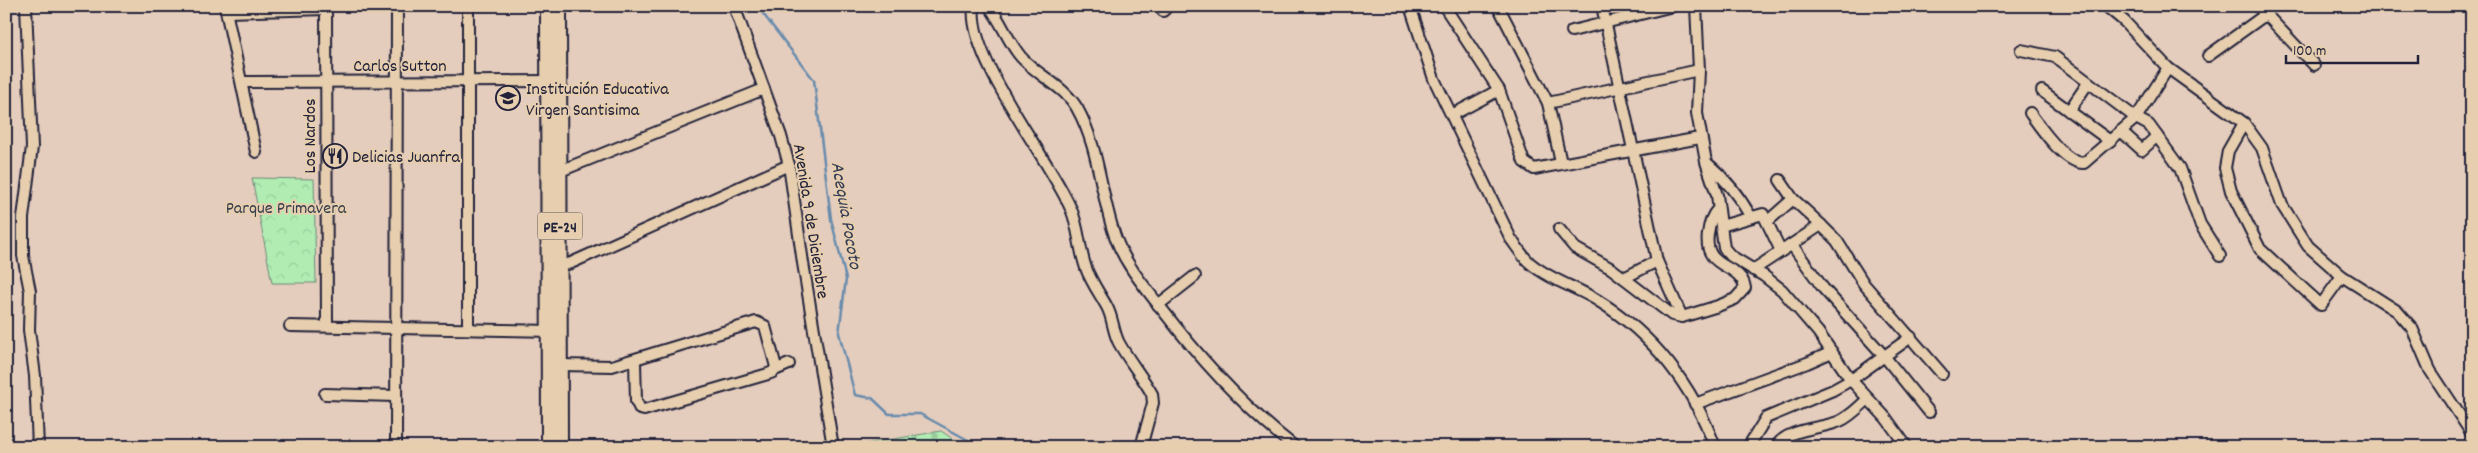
<svg xmlns="http://www.w3.org/2000/svg" width="2478" height="453" font-family="Dekko,sans-serif">
<defs>
<pattern id="cemetery-stones" width="16" height="16" patternUnits="userSpaceOnUse" patternTransform="scale(1.25)"><rect width="16" height="16" fill="#b1edb3"/><path d="M2 7V4a2 2 0 0 1 4 0v3zM10 15v-3a2 2 0 0 1 4 0v3z" fill="#98cb9b"/></pattern>
<pattern id="park-crowns" width="20" height="18" patternUnits="userSpaceOnUse" patternTransform="scale(1.25)"><rect width="20" height="18" fill="#b1edb3"/><path d="M2 6a3 3 0 1 1 6 0M12 15a3 3 0 1 1 6 0" fill="none" stroke="#98cb9b"/></pattern>
</defs>
<rect width="100%" height="100%" fill="#e5cdbd"/>
<filter id="ink" filterUnits="userSpaceOnUse"><feTurbulence type="fractalNoise" baseFrequency=".02" numOctaves="2"/><feDisplacementMap in="SourceGraphic" scale="10" xChannelSelector="R" yChannelSelector="G"/><feConvolveMatrix kernelMatrix="1 2 1 2 8 2 1 2 1" color-interpolation-filters="sRGB"/></filter>
<g filter="url(#ink)">
<!-- cemetery -->
<polygon fill="url(#cemetery-stones)" stroke="#6a8877" points="941,431 965,447 847,447"/>
<!-- park -->
<polygon fill="url(#park-crowns)" stroke="#6a8877" points="252,178 314,179 316,283 272,283"/>
<g fill="none" stroke-linecap="round" stroke-linejoin="round">
<!-- stream -->
<g stroke="#688bac" stroke-width="2.5">
<polyline points="757,6 814,80 831,219 846,279 839,333 855,395 872,398 889,414 920,414 981,447"/>
<polyline points="2471,6 2472,9"/>
</g>
<defs>
<g id="minor">
<polyline points="26,6 32,147 23,218 23,256 30,291 29,330 35,376 38,447"/>
<polyline points="225,6 256,152"/>
<polyline points="326,6 327,326"/>
<polyline points="734,6 781,136 789,165 803,263 833,447"/>
<path d="M974 6C967 59 1049 157 1071 209 1079 227 1079 249 1086 268 1091 282 1100 294 1107 307 1113 318 1113 332 1119 343 1129 361 1142 376 1152 394L1153 403 1141 447"/>
<path d="M989 6C1002 22 1008 42 1021 57 1038 76 1064 86 1077 108 1100 149 1100 195 1116 239 1126 265 1144 286 1161 308 1201 360 1243 407 1295 447"/>
<path d="M1410 6 1434 79 1511 239C1517 247 1523 257 1530 263 1550 280 1576 287 1597 300 1653 334 1693 386 1715 447"/>
<polyline points="1498,6 1548,103 1561,163"/>
<polyline points="1602,6 1657,261 1682,317"/>
<polyline points="1696,6 1699,70 1697,113 1706,162 1717,195 1724,248 1731,256 1764,276 1782,290 1818,332 1851,380 1886,418 1907,447"/>
<polyline points="2106,6 2124,21 2168,68 2244,123 2262,148 2282,205 2308,246 2342,276 2397,311 2412,328 2430,370 2472,434"/>
<polyline points="2258,6 2314,65"/>
<polyline points="1446,9 1499,90 1524,162 1534,169 1700,138"/>
<polyline points="1163,11 1168,6"/>
<polyline points="227,12 326,9"/>
<polyline points="1572,31 1673,6"/>
<polyline points="2021,50 2055,57 2136,118 2149,125 2180,168 2200,224 2220,256"/>
<polyline points="2208,56 2265,15"/>
<polyline points="242,82 553,81"/>
<polyline points="2042,91 2110,141"/>
<polyline points="1548,103 1699,70"/>
<polyline points="2069,111 2088,83"/>
<path d="M2030 113C2040 127 2065 164 2084 163L2136 118 2168 68"/>
<polyline points="1452,115 1499,90"/>
<polyline points="2244,123 2228,151 2225,168 2231,191 2260,249 2321,305 2342,276"/>
<polyline points="2121,131 2142,150 2157,136"/>
<path d="M1708 164C1726 179 1739 196 1751 217"/>
<polyline points="560,171 764,89"/>
<polyline points="1780,180 1793,199 1821,225"/>
<polyline points="1768,221 1793,199"/>
<polyline points="1721,226 1763,214 1781,251"/>
<path d="M1559 229 1575 248 1612 269 1672 315 1682 317 1718 306 1735 299 1745 288C1741 262 1703 271 1708 234 1709 225 1711 216 1718 209"/>
<polyline points="1792,245 1823,288 1885,357 1929,412"/>
<polyline points="560,266 571,263 789,165"/>
<polyline points="1753,270 1821,225 1837,241 1864,284 1942,374"/>
<polyline points="1624,278 1657,261"/>
<polyline points="1158,305 1195,276"/>
<polyline points="290,326 554,331"/>
<polyline points="468,329 468,6"/>
<polyline points="560,365 612,366 756,322 765,326 776,367 773,372 768,374 644,410 640,409 636,401 635,361"/>
<polyline points="775,370 789,364"/>
<polyline points="325,394 395,396"/>
<polyline points="1695,404 1807,363 1832,352"/>
<polyline points="396,447 397,6"/>
<polyline points="1748,447 1766,418 1833,390 1851,380 1911,337"/>
<path d="M1776 447C1786 428 1823 429 1840 421 1851 416 1860 406 1868 399"/>
</g>
<g id="highway">
<polyline points="548,6 549,447"/>
<polyline points="559,6 560,447"/>
</g>
</defs>
<!-- minor casing -->
<use href="#minor" stroke="#22223b" stroke-width="14"/>
<!-- highway casing -->
<use href="#highway" stroke="#22223b" stroke-width="18"/>
<!-- minor -->
<use href="#minor" stroke="#e6ceae" stroke-width="10"/>
<!-- highway -->
<use href="#highway" stroke="#e6ceae" stroke-width="14"/>
</g>
</g>
<!-- icons -->
<defs>
<symbol id="school-ring" viewBox="-11 -11 22 22"><circle r="9.5" fill="#e6ceae" stroke="#22223b" stroke-width="1.5"/><path d="M0-5L7-2L0 1L-7-2ZM-4 1L0 2.5L4 1V4Q0 6-4 4Z" fill="#22223b"/></symbol>
<symbol id="restaurant-ring" viewBox="-11 -11 22 22"><circle r="9.5" fill="#e6ceae" stroke="#22223b" stroke-width="1.5"/><path d="M-5-6h1v4h1v-4h1v4h1v-4h1v5L-1.5 .5V6h-2V.5L-5-1ZM5-6V6H3V1.5H1.5Q1.5-4 5-6Z" fill="#22223b"/></symbol>
</defs>
<g fill-rule="evenodd">
<use href="#school-ring" x="494" y="84" width="28" height="28"/>
<use href="#restaurant-ring" x="321" y="142" width="28" height="28"/>
</g>
<g text-anchor="middle" stroke-width="4" stroke-linejoin="round" paint-order="stroke">
<!-- shield labels -->
<rect fill="#e6ceae" stroke="#5d565e" stroke-width="1" x="537.5" y="212.5" width="45" height="27" rx="4"/>
<g font-size="16" font-weight="bold" fill="#22223b">
<text x="560" y="232">PE-24</text>
</g>
<!-- street labels -->
<g font-size="18" fill="#22223b" stroke="#e6ceae">
<text x="400" y="71">Carlos Sutton</text>
<text transform="translate(309 136) rotate(-90)" y="6">Los Nardos</text>
<text transform="translate(812 221) rotate(81)" y="6">Avenida 9 de Diciembre</text>
</g>
<!-- poi labels -->
<g font-size="18" fill="#22223b" stroke="#e6ceae" text-anchor="start">
<text x="526" y="94">Institución Educativa<tspan x="526" dy="21">Virgen Santisima</tspan></text>
<text x="352" y="162">Delicias Juanfra</text>
</g>
<!-- park labels -->
<g font-size="18" fill="#37404d" stroke="#e6ceae">
<text x="286" y="213">Parque Primavera</text>
</g>
<!-- water labels -->
<g font-size="19" font-style="italic" fill="#343c57" stroke="#e6ceae">
<text transform="translate(848 215) rotate(80)" y="7">Acequia Pocoto</text>
</g>
</g>
<!-- margin -->
<rect width="2478" height="453" fill="none" stroke="#e6ceae" stroke-width="25"/>
<rect x="12" y="12" width="2453" height="428" fill="none" stroke="#22223b" stroke-width="2" filter="url(#ink)"/>
<!-- scale -->
<path d="M2286 55v8h132v-8" fill="none" stroke="#22223b" stroke-width="2.5"/>
<text x="2293" y="55" font-size="15" fill="#22223b" stroke="#e6ceae" stroke-width="4" paint-order="stroke">100 m</text>
</svg>
